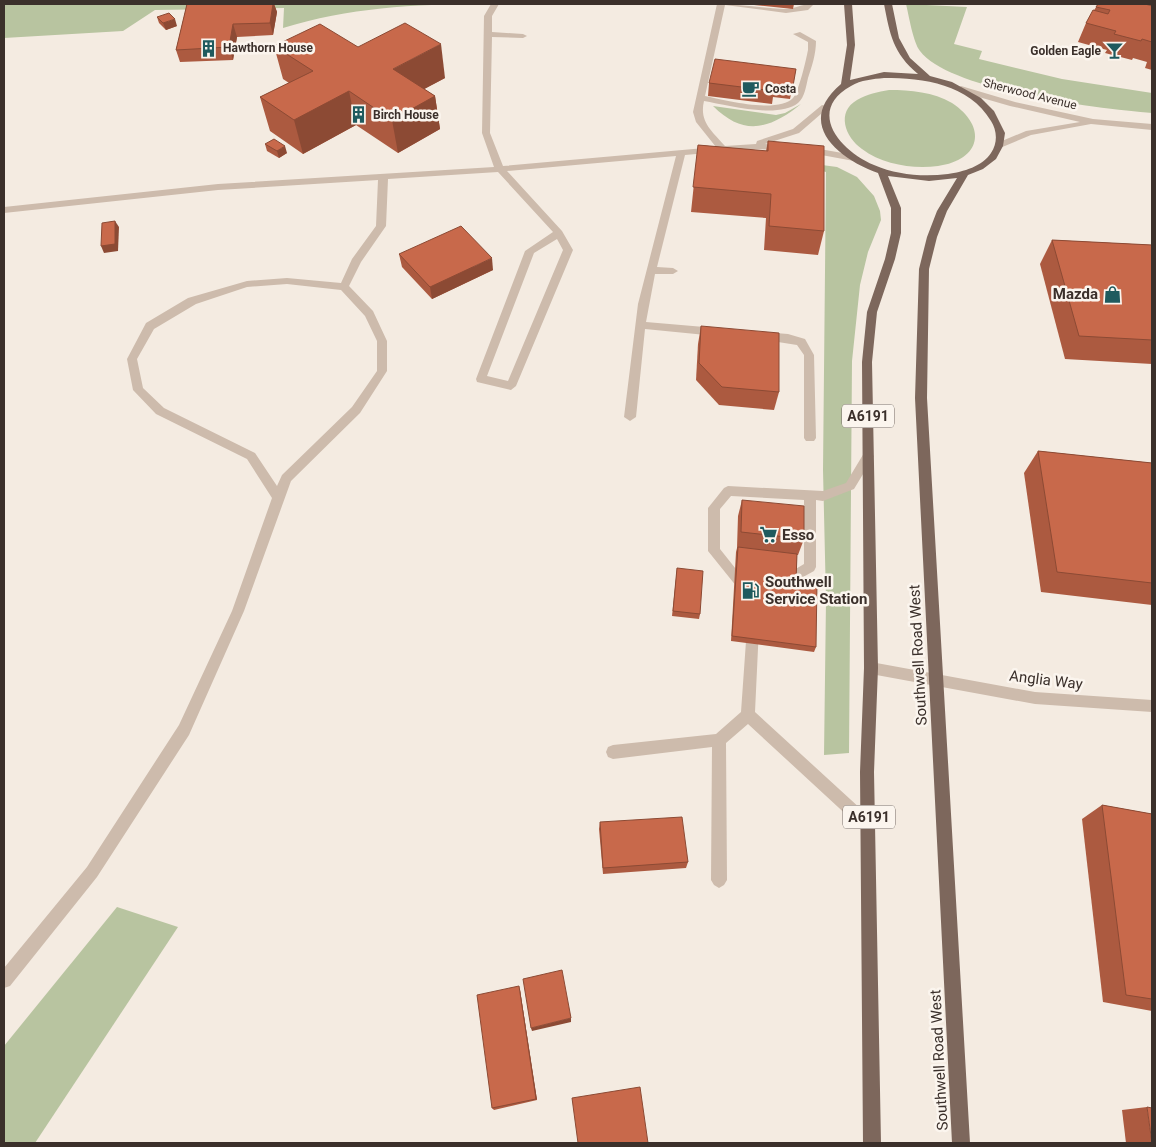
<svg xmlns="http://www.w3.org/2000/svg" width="1156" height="1147" font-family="Roboto,sans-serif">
<rect width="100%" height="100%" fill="#f4ebe1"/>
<!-- green -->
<g fill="#b8c4a0">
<path d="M4 4H482C414 4 348 8 283 28L284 8 155 10 123 31 4 38Z"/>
<path d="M906 4 967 7 954 44 982 51 979 59 1062 79 1152 93V113C1102 109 950 91 920 51 913 42 909 16 906 4Z"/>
<path d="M889 90C911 90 933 92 952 103 988 127 981 160 938 166 913 169 883 165 862 149 845 137 836 112 857 100 867 94 878 92 889 90Z"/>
<path d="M801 104C770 129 744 137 713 106L776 115 785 113Z"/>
<polygon points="807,163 837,167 857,177 874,196 880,211 881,220 868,252 860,285 852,361 849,753 824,755 826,600 823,470 826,172 818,170"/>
<polygon points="117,907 178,927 35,1143 4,1143 4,1046"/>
</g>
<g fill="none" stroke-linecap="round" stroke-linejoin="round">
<!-- minor -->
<g fill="#cdbbac" fill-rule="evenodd">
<path d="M491 4H499L492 16V32L523 34 527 36 523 38 492 37 490 133 503 166 716 147 696 122 693 112 717 4C740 4 761 8 784 9 795 9 804 3 814 4L808 10 786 13 725 5 705 96C724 100 778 114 793 98 799 91 806 60 808 50V42L793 34 800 32 816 41C816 54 812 66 808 78 806 86 805 97 798 103 778 119 727 105 704 101 699 122 712 131 725 146L756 144 757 141 793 129 822 105 829 107 799 133 765 144 786 146V150L752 149 685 155 657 267 673 268 678 271 673 274H655L646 322 716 328 721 332 716 336 645 329 636 417 630 421 624 417 638 304 676 156 507 171 562 231 573 250 516 386 511 390 477 382 476 379 525 251 553 232 498 172 388 179 386 226 361 262 349 286 373 311 387 341V371L360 413 291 481 244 611 189 735 97 877 10 986 4 988V968L87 867 179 725 232 611 272 498 247 459 156 414 133 390 127 359 146 323 188 298 247 281 287 278 341 283 352 259 376 226 378 180 218 190 4 213V207L218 184 494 167 482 133 484 16ZM557 239 563 250 508 381 487 376 534 253ZM287 284 341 290 365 316 377 341V371L352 407 282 475 277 486 255 453 164 408 143 388 137 359 154 329 196 304 247 287Z"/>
<polygon points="961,86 1015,102 1093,119 1152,124 1152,130 1091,124 1031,135 1000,148 997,147 997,143 1026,131 1080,122 1010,106 958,91 957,89"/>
<polygon points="808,147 854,155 859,158 854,161 805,152 805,148"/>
<polygon points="763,332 788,334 805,339 814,355 816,438 814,441 806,441 804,438 804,355 797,345 759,339 758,336"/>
<polygon points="868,451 874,456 854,489 823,501 816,500 816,567 814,571 783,588 779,587 777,583 779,579 804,564 804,500 731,496 720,509 720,549 751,588 749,592 745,593 741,592 708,551 708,508 724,488 728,486 823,491 846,483 864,453"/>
<polygon points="753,621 758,623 759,627 755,712 874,821 876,826 874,831 869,833 864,831 748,724 726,743 727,880 724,885 719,888 714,885 711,880 712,747 613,759 608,757 606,752 608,747 613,745 716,734 741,712 747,627 748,623"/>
<polygon points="871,662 1035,692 1152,700 1152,712 1035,704 871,674 866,672 864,668 866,664"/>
</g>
<!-- major -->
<path fill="#7d675c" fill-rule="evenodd" d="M844 4H852L855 45 850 80 884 72 918 74C893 53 890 35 884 4H892L899 38 910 58 930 76 952 82 981 98 994 111 1005 133 1003 146 996 159 983 169 968 175 947 211 937 237 929 269 927 398 970 1143H952L915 398 919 269 927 237 937 211 957 178 929 181 888 176 901 208V233L895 259 877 312 872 362 878 668 874 772 881 1143H863L860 772 864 668 862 362 867 312 885 259 891 233V208L878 173C837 158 795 123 841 84L847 45ZM884 78C924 78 969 84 991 121 997 130 998 143 991 153 983 166 963 172 948 174 923 177 897 175 874 165 840 151 806 111 851 86 861 80 873 79 884 78Z"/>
</g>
<!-- wall -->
<g fill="#ac5a40">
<polygon points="187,4 274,4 277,12 273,35 237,37 233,60 180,62 176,50"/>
<polygon points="744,4 794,4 793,9"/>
<polygon points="1098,4 1152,6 1152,70 1145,68 1147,62 1133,58 1132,60 1105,53 1107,50 1078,42 1086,23"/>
<polygon points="157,17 177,26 166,30 159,23"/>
<polygon points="274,46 445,78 424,89 435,96 440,129 398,153 356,125 303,154 270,131 260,97 289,83 283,79"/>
<polygon points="796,69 790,99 773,97 772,104 708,96 709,83"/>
<polygon points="768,141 824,231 818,255 764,250 766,218 691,212 698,145 766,151"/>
<polygon points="265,144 287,153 279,158 267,151"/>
<polygon points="1052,240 1152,245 1152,364 1065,359 1040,264"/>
<polygon points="399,254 493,270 432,299 402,267"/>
<polygon points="701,326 779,392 774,410 719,405 696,380 698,344"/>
<polygon points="1038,451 1152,463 1152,605 1041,592 1024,473"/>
<polygon points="742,500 804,539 798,555 797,555 796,580 816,647 814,652 731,641 736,552 737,548 738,516"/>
<polygon points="677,568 700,614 699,619 672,616"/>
<polygon points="1102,805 1152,814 1152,1011 1103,1002 1082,819"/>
<polygon points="600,822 688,862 686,868 603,874 599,829"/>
<polygon points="520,990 537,1100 494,1110 492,1108"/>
<polygon points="1147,1107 1152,1143 1126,1143 1122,1110"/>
</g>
<!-- shaded-wall -->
<g fill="#8c4a34">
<polygon points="273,4 274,4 277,12 273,35 270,23"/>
<polygon points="175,19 177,26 166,30 163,23"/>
<polygon points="233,24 237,37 233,60 229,47"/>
<polygon points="441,44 445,78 398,103 393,69"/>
<polygon points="349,91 356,125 303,154 294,120"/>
<polygon points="435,96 440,129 398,153 392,120"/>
<polygon points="285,146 287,153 279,158 277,151"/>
<polygon points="115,221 119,227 118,251 104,253 101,246"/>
<polygon points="492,258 493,270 432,299 430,287"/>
<polygon points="519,986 520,990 537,1100 536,1099"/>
<polygon points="571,1018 571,1022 532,1031 531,1028"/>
</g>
<!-- building -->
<g fill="#c8694b" stroke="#8c4a34">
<polygon points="187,4 273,4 270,23 233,24 229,47 176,50"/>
<polygon points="1098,4 1145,4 1152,6 1152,42 1142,39 1141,41 1114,34 1116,31 1086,23 1093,10 1108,14 1110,10 1096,7"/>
<polygon points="169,13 175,19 163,23 157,17"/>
<polygon points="405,23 441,44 393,69 435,96 392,120 349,91 294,120 260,97 313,71 274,46 320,24 358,47"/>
<polygon points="715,59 796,69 793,86 775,84 774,91 709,83"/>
<polygon points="274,139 285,146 277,151 265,144"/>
<polygon points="768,141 824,146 824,231 769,226 771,194 693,187 698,145 768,151"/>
<polygon points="115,221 115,244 101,246 102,223"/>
<polygon points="461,226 492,258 430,287 399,254"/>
<polygon points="1052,240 1152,245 1152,340 1079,336"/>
<polygon points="701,326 779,333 779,392 722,387 699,363"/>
<polygon points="1038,451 1152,463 1152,583 1057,572"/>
<polygon points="742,500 804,506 804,539 741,532"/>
<polygon points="738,547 797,554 796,580 817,582 816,647 732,636"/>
<polygon points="677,568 703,571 700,614 673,611"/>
<polygon points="1102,805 1152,814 1152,999 1126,995"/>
<polygon points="682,817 688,862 603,868 600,822"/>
<polygon points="562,970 571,1018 531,1028 523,979"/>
<polygon points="519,986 536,1099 492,1108 477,995"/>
<polygon points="640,1087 648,1143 578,1143 572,1098"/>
<polygon points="1147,1107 1152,1108 1152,1143"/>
</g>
<!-- icons -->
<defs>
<symbol id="building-bare" viewBox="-9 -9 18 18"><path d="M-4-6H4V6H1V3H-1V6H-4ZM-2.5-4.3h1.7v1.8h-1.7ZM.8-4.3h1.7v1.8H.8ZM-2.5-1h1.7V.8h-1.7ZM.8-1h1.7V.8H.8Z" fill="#1f5a5e" stroke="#fbf5ee" stroke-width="2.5" paint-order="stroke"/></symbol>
<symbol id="bar-bare" viewBox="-9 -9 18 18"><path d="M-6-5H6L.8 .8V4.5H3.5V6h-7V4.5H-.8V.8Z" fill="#1f5a5e" stroke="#fbf5ee" stroke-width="2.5" paint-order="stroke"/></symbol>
<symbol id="cafe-bare" viewBox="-9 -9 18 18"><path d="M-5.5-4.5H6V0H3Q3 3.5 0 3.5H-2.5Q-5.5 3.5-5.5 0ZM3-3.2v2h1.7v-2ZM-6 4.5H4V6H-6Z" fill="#1f5a5e" stroke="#fbf5ee" stroke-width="2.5" paint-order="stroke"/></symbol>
<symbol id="shop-bare" viewBox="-9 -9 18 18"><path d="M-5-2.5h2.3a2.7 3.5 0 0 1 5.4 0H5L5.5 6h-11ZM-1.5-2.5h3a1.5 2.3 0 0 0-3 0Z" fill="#1f5a5e" stroke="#fbf5ee" stroke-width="2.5" paint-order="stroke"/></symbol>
<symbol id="supermarket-bare" viewBox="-9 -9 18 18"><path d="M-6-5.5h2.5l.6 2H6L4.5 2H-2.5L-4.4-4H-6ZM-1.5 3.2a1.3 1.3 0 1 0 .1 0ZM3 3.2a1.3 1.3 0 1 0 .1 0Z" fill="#1f5a5e" stroke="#fbf5ee" stroke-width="2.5" paint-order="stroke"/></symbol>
<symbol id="fuel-bare" viewBox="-9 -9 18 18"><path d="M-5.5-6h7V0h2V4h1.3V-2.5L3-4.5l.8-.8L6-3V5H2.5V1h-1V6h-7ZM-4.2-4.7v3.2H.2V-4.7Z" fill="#1f5a5e" stroke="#fbf5ee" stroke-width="2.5" paint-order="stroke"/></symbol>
</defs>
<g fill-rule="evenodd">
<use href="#building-bare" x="196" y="36" width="25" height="25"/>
<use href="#bar-bare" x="1102" y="38" width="25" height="25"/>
<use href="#cafe-bare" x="738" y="76" width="25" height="25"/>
<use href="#building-bare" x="346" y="102" width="25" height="25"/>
<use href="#shop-bare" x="1100" y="282" width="25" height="25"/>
<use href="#supermarket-bare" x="756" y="522" width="25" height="25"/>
<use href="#fuel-bare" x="738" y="578" width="25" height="25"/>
</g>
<g text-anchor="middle" stroke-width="5" stroke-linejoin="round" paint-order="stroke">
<!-- far-poi labels -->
<g font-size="12" font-weight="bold" fill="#3b302b" stroke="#fbf5ee" text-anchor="start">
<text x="223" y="52">Hawthorn House</text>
<text x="1101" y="55" text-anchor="end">Golden Eagle</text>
<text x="765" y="93">Costa</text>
<text x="373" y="119">Birch House</text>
</g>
<!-- far-street labels -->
<g font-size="12" fill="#3b302b" stroke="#fbf5ee">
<text transform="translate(1030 94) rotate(14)" y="4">Sherwood Avenue</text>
</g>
<!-- shield labels -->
<g fill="#fbf5ee" stroke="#756b66" stroke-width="1">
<rect x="842" y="404.5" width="52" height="23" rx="4"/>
<rect x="843" y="805.5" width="52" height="23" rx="4"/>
</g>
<g font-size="14" font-weight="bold" fill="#3b302b">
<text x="868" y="421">A6191</text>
<text x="869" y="822">A6191</text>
</g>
<!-- poi labels -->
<g font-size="15" font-weight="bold" fill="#3b302b" stroke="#fbf5ee" text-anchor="start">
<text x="1098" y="299" text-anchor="end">Mazda</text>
<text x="782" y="540">Esso</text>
<text x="765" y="587">Southwell<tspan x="765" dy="17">Service Station</tspan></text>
</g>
<!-- street labels -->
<g font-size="15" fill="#3b302b" stroke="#fbf5ee">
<text transform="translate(918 655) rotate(-93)" y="5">Southwell Road West</text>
<text transform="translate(1046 680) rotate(7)" y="5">Anglia Way</text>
<text transform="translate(939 1060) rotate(-93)" y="5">Southwell Road West</text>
</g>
</g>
<!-- border -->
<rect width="1156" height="1147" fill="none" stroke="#3b302b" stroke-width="10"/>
</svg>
